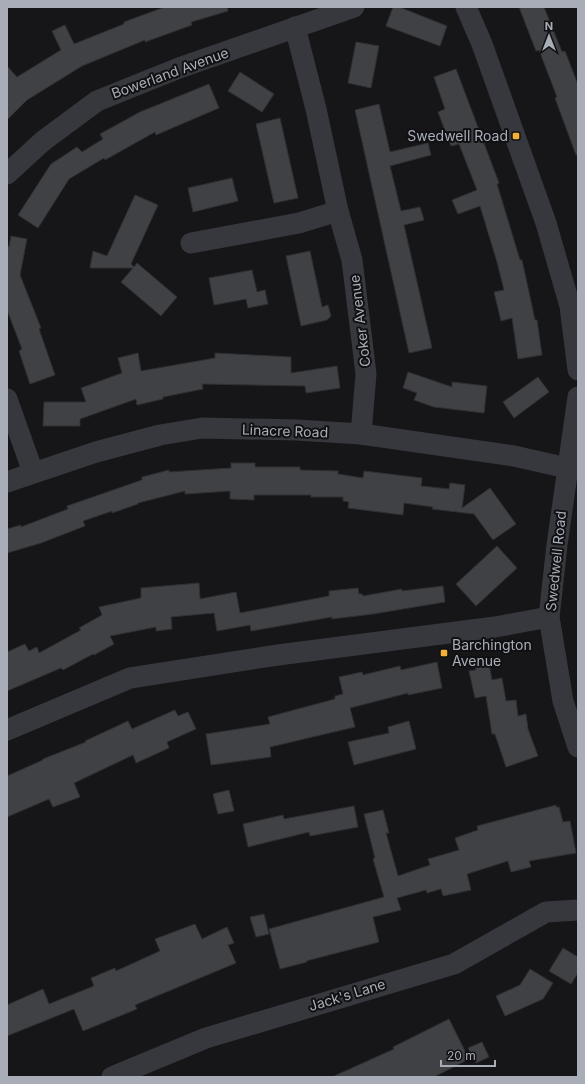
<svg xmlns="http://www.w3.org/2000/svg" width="585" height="1084" font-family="Inter,sans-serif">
<rect width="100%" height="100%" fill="#161618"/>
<!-- building -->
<g fill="#404145" stroke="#303034">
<polygon points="165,7 227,7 228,11 191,22 192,25 145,42 145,40 82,66 27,100 7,120 7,66 17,77 61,50 52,31 65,25 74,44 124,24 124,22"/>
<polygon points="393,7 399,7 447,26 440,46 386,26"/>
<polygon points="519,7 544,7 562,52 565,51 578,85 578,155 576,155 555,98 557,97 539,50 536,51"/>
<polygon points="356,42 379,46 371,88 348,83"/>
<polygon points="456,69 499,183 497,184 520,260 522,260 535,320 537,320 542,355 518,359 512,318 501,321 494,292 504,290 497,262 480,206 458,214 452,200 477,190 459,144 451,146 438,112 445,109 434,77"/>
<polygon points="240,72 274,94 262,112 228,91"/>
<polygon points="209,84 219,108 156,135 155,132 105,160 104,158 69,179 38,228 18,215 51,164 77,147 82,152 103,139 100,134 140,112"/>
<polygon points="379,104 390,152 428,143 431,155 390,166 401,211 420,207 424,220 404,225 432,348 409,353 355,110"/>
<polygon points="280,118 298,198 274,203 256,124"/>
<polygon points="232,178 238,201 193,212 188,188"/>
<polygon points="135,195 158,205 131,264 134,267 137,263 177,297 161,316 121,282 133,268 90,268 93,251 107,256"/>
<polygon points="11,236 27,239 20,275 41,328 39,329 55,375 30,384 19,351 22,349 7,310 7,244 9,247"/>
<polygon points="310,251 322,307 328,305 331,316 327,320 301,326 286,256"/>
<polygon points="252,270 257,292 265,290 268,304 248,308 246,299 214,305 209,278"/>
<polygon points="138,353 141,371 215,358 215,353 291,357 291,373 337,366 340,388 306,393 305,386 202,384 203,389 163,397 163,399 137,405 136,399 80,419 80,426 43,426 44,402 86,402 81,388 122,373 118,358"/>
<polygon points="408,372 452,387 452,382 487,386 484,413 434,407 414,400 417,393 403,388"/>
<polygon points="538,377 549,392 514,418 503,402"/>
<polygon points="231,463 255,463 255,467 300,467 300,470 338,471 338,474 363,478 364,471 422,478 421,486 449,489 450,483 465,485 462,508 490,488 516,524 493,540 474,514 432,509 433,507 404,503 403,515 348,508 349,502 343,501 343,497 311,497 311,495 254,495 254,500 230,499 230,491 185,494 185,491 138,503 138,504 112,513 112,511 83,521 85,526 41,543 7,553 7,529 21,525 21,527 68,509 67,506 142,480 142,477 169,470 169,472 231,468"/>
<polygon points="497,546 517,568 476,606 456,584"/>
<polygon points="199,583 200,599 236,592 240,613 329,596 329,591 358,588 359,594 362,594 363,596 402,589 402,591 443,586 445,602 373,614 332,619 332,617 251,631 250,625 217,631 214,613 171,617 172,629 156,631 156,627 110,636 114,644 94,655 93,654 63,670 61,668 7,691 7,652 25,644 29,651 37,647 39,653 81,630 79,628 102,615 99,607 141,598 141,588"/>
<polygon points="488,659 492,680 502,678 506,701 516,700 518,716 526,714 528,729 538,756 506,767 495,734 492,734 486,696 475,698 469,671 476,670 474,662"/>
<polygon points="437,662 442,688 408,695 408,693 350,708 355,727 270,747 271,757 211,765 206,734 270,724 268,717 335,699 335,696 343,694 339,677 362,672 363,675 400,666 401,670"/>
<polygon points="175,710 178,716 188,712 196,729 167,742 169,748 136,763 133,755 74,783 80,797 53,807 49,799 7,817 7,776 43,760 43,759 86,742 85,741 128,721 132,729"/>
<polygon points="409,721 416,749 354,765 348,742 389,733 388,727"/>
<polygon points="229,790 234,811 218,814 213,794"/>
<polygon points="556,805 556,807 559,807 563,822 570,821 576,853 529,861 531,867 511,872 508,861 467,874 471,890 443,896 441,889 427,893 426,890 397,898 401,910 373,917 379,942 306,961 307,962 280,969 269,929 384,897 373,859 375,858 364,814 383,810 389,833 386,833 398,876 430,865 428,859 459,850 455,838 478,830 477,826"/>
<polygon points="354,806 358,827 310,836 309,832 248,847 243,824 283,815 284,819"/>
<polygon points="264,914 269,934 256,937 250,917"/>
<polygon points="195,924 202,939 227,927 234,943 228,945 236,963 135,1005 137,1009 83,1031 74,1009 7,1036 7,1005 43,989 49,1004 94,986 91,978 115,968 116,971 160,951 155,939"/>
<polygon points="563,948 578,957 578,973 571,984 549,971"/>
<polygon points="530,969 553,983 543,999 505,1016 496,996 520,985"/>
<polygon points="449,1019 469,1059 434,1077 332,1077 394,1049 393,1047"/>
<polygon points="482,1042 489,1057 476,1063 468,1048"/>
</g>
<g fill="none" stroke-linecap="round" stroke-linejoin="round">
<!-- minor -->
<g stroke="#37383d" stroke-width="21">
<polyline points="466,7 482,44 546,223 570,306 578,370"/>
<polyline points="295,27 316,109 338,211 352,260 366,374 361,434"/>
<polyline points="7,174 43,141 97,101 179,68 354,7"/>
<polyline points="191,243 299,223 338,211"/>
<polyline points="578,397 557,545 549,617 563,701 578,747"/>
<polyline points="7,399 33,472"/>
<polyline points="7,482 96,452 160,435 202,428 297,430 361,434 514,456 567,468"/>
<polyline points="7,730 130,678 278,655 495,627 549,617"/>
<polyline points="112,1077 206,1038 454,964 546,912 578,910"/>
</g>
</g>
<!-- markers -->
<g fill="#f2b134" stroke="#111113" stroke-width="1.5">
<rect x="512" y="132" width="8" height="8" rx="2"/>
<rect x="440" y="649" width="8" height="8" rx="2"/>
</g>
<g text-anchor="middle" stroke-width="4" stroke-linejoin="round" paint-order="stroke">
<!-- street labels -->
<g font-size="14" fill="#a8adb8" stroke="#111113">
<text transform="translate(170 73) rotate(-20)" y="5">Bowerland Avenue</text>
<text transform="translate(360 321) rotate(-97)" y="5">Coker Avenue</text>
<text transform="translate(285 431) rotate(2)" y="5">Linacre Road</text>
<text transform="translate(556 561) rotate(-84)" y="5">Swedwell Road</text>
<text transform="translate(347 995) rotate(-17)" y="5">Jack's Lane</text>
</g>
<!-- poi labels -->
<g font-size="14" fill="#a8adb8" stroke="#111113" text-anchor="end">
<text x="508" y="141">Swedwell Road</text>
<text x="452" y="650" text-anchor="start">Barchington<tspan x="452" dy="16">Avenue</tspan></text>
</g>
</g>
<!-- border -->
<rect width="585" height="1084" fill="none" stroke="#a8adb8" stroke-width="16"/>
<!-- north arrow -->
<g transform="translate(549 36)" stroke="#111113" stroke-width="3" paint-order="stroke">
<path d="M0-3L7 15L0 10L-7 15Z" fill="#a8adb8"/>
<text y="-6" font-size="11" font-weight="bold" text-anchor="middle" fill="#a8adb8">N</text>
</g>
<!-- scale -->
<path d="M441 1060v6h54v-6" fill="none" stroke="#a8adb8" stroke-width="2"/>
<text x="447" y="1060" font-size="12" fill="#a8adb8" stroke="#111113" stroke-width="3" paint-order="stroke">20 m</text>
</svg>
